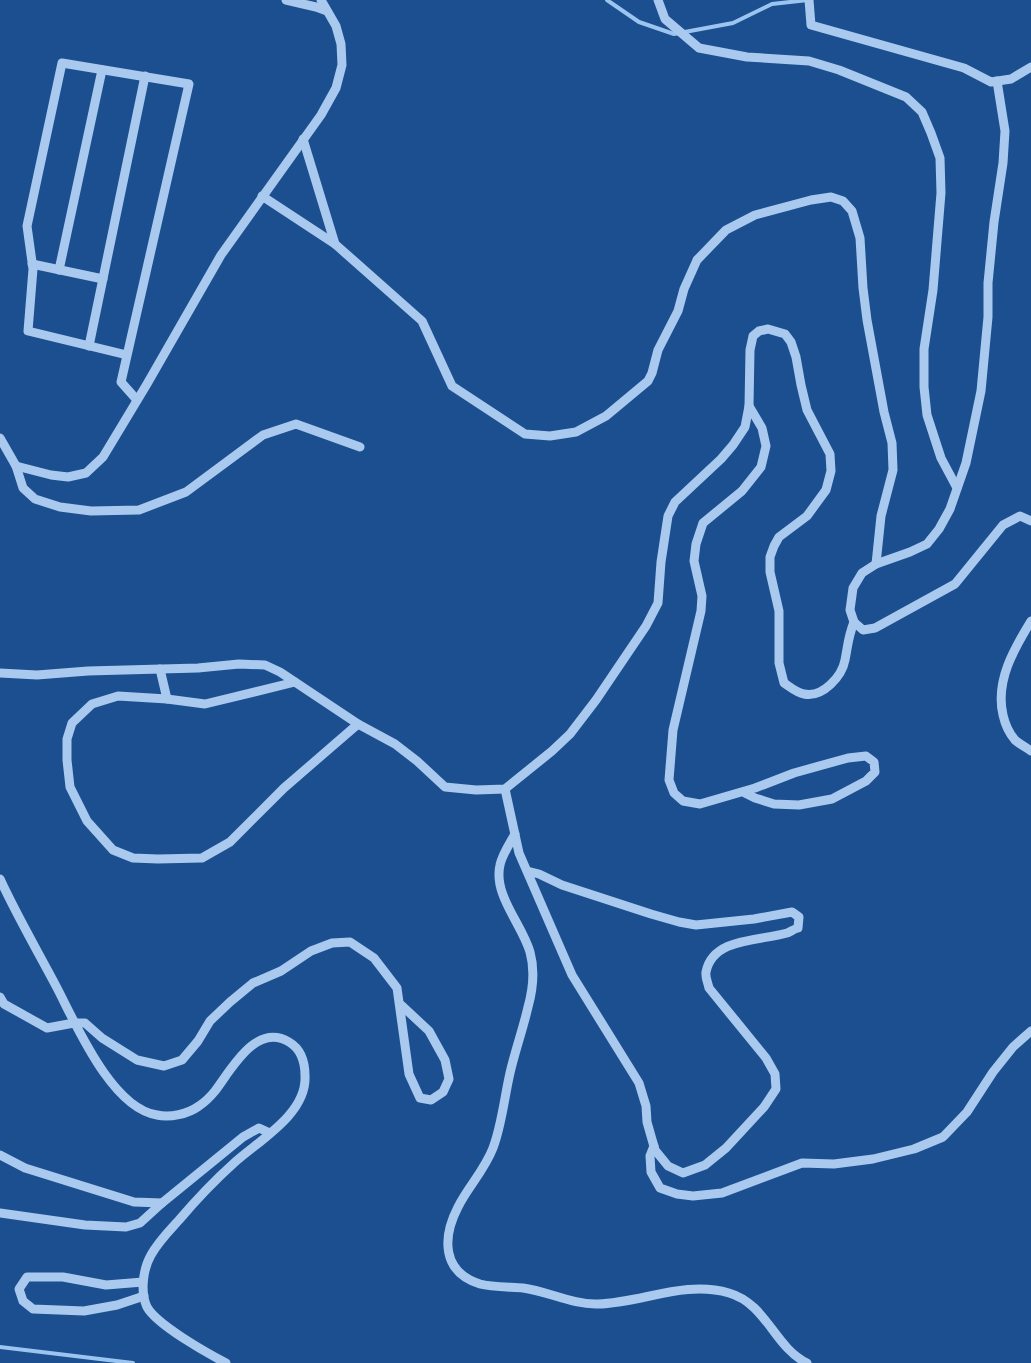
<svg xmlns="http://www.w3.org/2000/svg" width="1031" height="1363" font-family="Ubuntu,sans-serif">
<rect width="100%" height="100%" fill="#1b4f8f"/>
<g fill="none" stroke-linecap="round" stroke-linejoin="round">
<!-- stream -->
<g stroke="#9cc4f0" stroke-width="4">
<polyline points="607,0 639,22 674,34 733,23 772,4 808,0"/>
<polyline points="0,1347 133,1363"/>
</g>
<!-- minor -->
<g stroke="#a9c9ee" stroke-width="9">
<polyline points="286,0 316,7 327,11"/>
<polyline points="658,0 665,19 699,48 747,57 809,61 839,70 906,97 922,112 931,133 940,158 941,193 933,290 924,349 924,387 927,415 941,458 957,488"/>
<polyline points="809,0 811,25 964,68 991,82 1011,79 1031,67"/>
<polyline points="997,81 1005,131 1003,163 994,222 988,283 988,317 981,391 966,463 950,509 939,529 927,544 910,552 876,564 862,573 853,588 850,610 854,622 863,630 875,628 955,584 1003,525 1020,516 1031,521"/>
<polyline points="303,139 335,244"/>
<polyline points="262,196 335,244 422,321 452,386 525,434 550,436 576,432 606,416 648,381 652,373 658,350 678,311 684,289 697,260 726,230 755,215 811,200 831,197 843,201 852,211 860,238 863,288 867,320 884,412 892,443 893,470 881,516 876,564"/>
<polyline points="32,264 103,279"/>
<polyline points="59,270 102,70"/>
<polyline points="89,346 145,76"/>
<polyline points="127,355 28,331 33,269 27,226 62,63 189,84 121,382 137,400"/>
<polyline points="0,438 16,466 23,488 35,499 60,507 91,511 139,510 186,492 263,435 296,424 360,447"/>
<polyline points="16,466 51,475 68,477 86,473 103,457 147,384 221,255 321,115 336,88 342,65 341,44 336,26 321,0"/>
<path d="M1031 621C1014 649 995 681 1003 715 1005 724 1009 733 1015 740 1019 744 1026 747 1031 751"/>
<polyline points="160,669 167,699"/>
<path d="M0 673 37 675 88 671 198 668 239 664 265 665 280 672 358 724 395 744 417 761 445 787 476 790 505 789 552 751 570 734 596 700 646 626 658 603 661 562 668 516 675 502 721 459 733 445 745 427 749 406 750 350 753 336 759 331 768 329 785 334 791 342 796 357 801 385 807 410 830 454 831 471 826 490 807 516 779 537 774 546 770 557V572L779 611V663L784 683C790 687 797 693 804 694 823 698 842 676 845 660 848 645 848 637 854 622"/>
<polyline points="295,682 205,704 167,699 118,696 92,704 72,723 67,739 67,760 70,787 87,821 113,850 133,858 158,859 202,858 230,842 284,788 358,724"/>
<path d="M505 789 519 853 572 975 639 1083 646 1106 647 1122 655 1150 668 1166 683 1173 705 1165 726 1148 764 1107 776 1089 775 1074 766 1058 709 988C708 983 705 977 706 972 713 937 761 941 787 933 790 932 794 929 798 928L799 917 792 912 754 919 696 925 679 922 651 914 562 885 539 874 527 871"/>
<polyline points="743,792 755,798 774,804 799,805 832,799 866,781 875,772 874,762 866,756 848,758 794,773 755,788 700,804 683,801 674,793 669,780 673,730 701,611 702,596 694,561 696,544 703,523 742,491 761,467 766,446 762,428 749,406"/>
<path d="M515 834C510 843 502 855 500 865 493 895 522 924 530 952 535 970 533 989 528 1007 523 1029 515 1051 510 1073 504 1099 502 1124 493 1148 484 1171 468 1187 458 1207 442 1238 442 1272 480 1284 491 1287 510 1287 523 1288 547 1291 573 1305 598 1304 642 1303 684 1280 729 1293 767 1304 774 1347 807 1363"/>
<path d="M0 879C17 916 37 950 56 986 75 1022 111 1108 157 1115 170 1118 188 1114 199 1106 205 1102 211 1096 215 1091 231 1070 256 1022 289 1042 301 1049 305 1063 305 1076 307 1114 258 1141 234 1163 214 1181 196 1200 179 1220 169 1231 158 1242 151 1255 143 1269 140 1292 147 1307 157 1325 207 1353 226 1363"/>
<polyline points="0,997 4,1004 47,1028 74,1023 85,1023 102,1038 137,1060 164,1066 182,1060 198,1041 210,1021 230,1002 253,983 281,971 311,951 332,943 350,942 374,958 397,988 409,1074 420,1098 431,1100 443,1092 449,1079 445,1060 429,1031 399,1003"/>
<polyline points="654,1146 650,1156 651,1172 660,1188 677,1194 693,1196 722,1193 802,1163 834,1164 873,1159 914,1149 943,1137 967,1112 993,1072 1013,1047 1031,1031"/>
<polyline points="0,1155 25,1168 134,1202 162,1203"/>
<polyline points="0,1213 85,1225 126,1227 140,1223 162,1203 243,1137 259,1128 270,1133"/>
<polyline points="143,1282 106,1285 63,1277 27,1277 19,1289 23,1301 33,1309 84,1311 117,1305 144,1296"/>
</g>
</g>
</svg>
